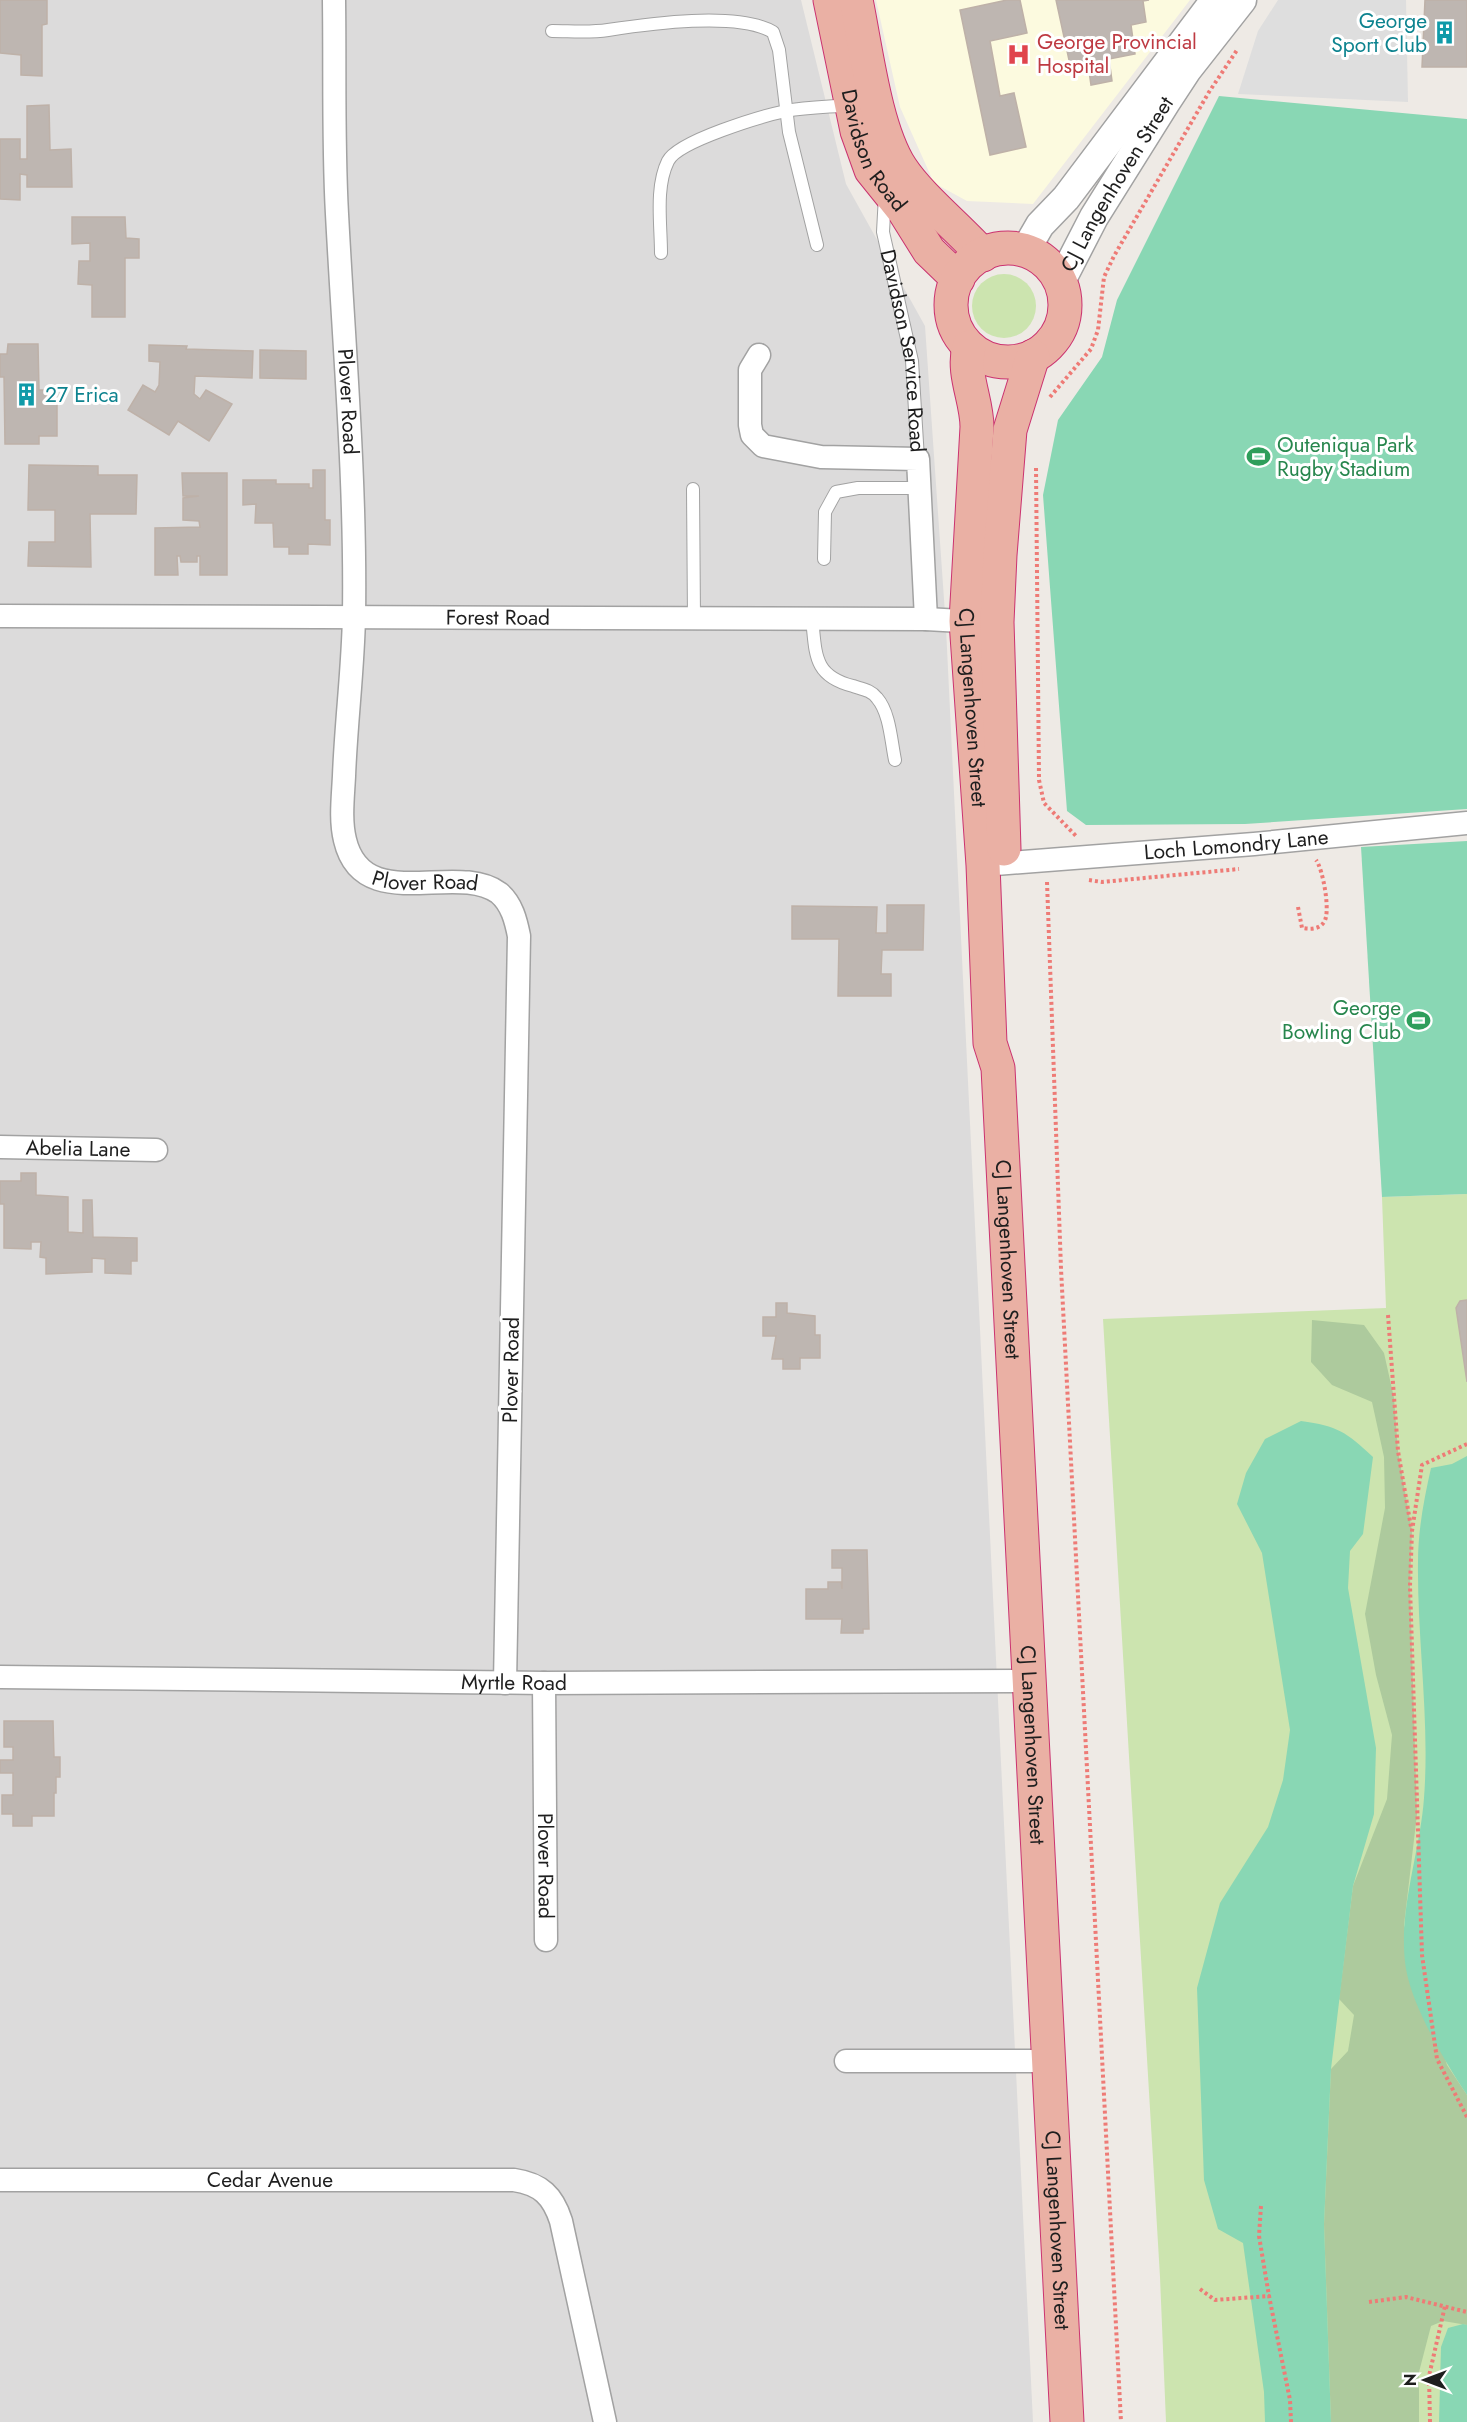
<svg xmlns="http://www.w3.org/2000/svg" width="1467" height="2422" font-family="Jost,sans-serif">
<rect width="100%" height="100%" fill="#eeeae5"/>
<!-- residential -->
<polygon fill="#dcdbdb" points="0,0 801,0 846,184 925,326 946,628 1033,2422 0,2422"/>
<!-- education -->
<polygon fill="#fcfadf" points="876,0 1190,0 1033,204 967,201 934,183 900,107"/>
<!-- grass -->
<g fill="#cce4af">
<circle cx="1004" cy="306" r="32"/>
<polygon points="1467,1194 1467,2422 1166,2422 1160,2277 1103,1319 1386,1308 1382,1197"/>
</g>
<!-- forest -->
<polygon fill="#adca9d" points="1312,1320 1364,1325 1384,1353 1394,1398 1398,1451 1412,1531 1410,1586 1417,1814 1404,1925 1447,2065 1467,2095 1467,2325 1443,2321 1431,2326 1419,2372 1419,2422 1331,2422 1324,2224 1331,2069 1348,2051 1354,2015 1339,1999 1353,1886 1387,1799 1392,1735 1376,1675 1365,1614 1385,1508 1384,1457 1372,1402 1332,1385 1311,1362"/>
<!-- pitch -->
<g fill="#89d7b4">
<polygon points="1219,96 1467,119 1467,809 1245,824 1086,825 1067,811 1043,495 1058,420 1102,357 1117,300"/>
<polygon points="1467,841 1467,1194 1382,1197 1361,847"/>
<path d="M1301 1421C1338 1426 1346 1432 1373 1457L1363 1534 1350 1551 1348 1588 1376 1748 1374 1814 1353 1886 1331 2069 1324 2224 1331 2422H1265L1264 2392 1243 2243 1218 2229 1204 2180 1197 1988 1220 1903 1268 1827 1283 1780 1290 1730 1262 1553 1237 1504 1246 1473 1265 1439Z"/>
<path d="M1467 1456V2095C1445 2062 1413 2008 1406 1969 1397 1912 1420 1854 1424 1798 1430 1720 1417 1640 1418 1562 1418 1530 1424 1499 1431 1468L1452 1464Z"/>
<polygon points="1463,2324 1467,2325 1467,2422 1439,2422 1441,2347 1448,2328"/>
</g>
<!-- parking -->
<polygon fill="#dedede" points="1278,0 1406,0 1408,102 1238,94 1258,31"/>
<!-- building -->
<g fill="#beb6b1" stroke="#beb1a8" stroke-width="1.5">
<polygon points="0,0 47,0 47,24 42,25 42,76 21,75 21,55 0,53"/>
<polygon points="1007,0 1020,0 1027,33 990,41 1000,96 1014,93 1026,147 990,155 960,10"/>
<polygon points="1056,0 1149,0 1143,1 1146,22 1131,25 1135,54 1109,59 1112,81 1091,85 1089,71 1072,74"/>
<polygon points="1425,0 1467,0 1467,67 1422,67"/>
<polygon points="49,105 50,150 71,149 72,187 27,187 27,175 20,174 20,200 0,199 0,139 20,139 20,159 27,159 27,106"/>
<polygon points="72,217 125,217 126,238 139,239 139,258 125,258 125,317 92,317 92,285 78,284 79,261 90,261 90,243 72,244"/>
<polygon points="8,344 38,344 39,390 50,390 49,400 57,401 57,436 39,436 39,444 5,444 4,377 0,377 0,354 7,354"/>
<polygon points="149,345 187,346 186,349 253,351 252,378 195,376 194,394 200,399 206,390 232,404 209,441 178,421 169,435 128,410 143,385 155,392 159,385 160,362 149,361"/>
<polygon points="260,350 306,351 306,379 260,378"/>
<polygon points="29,465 98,466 98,475 137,475 136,514 90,514 91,567 28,566 29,542 55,542 55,510 28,510"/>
<polygon points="313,470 325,470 325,520 330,520 330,545 308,544 308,554 289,554 289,547 274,547 273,523 255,523 256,504 243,505 243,480 276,480 276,484 309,484 309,488 313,488"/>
<polygon points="182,473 227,473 227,575 200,575 200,556 197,556 197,562 181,562 180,556 177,556 178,575 155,575 155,528 200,527 199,521 183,520 183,498 199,496 183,496"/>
<polygon points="887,905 924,905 923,950 882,950 881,974 891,974 891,996 838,996 839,939 792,939 792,906 877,907 876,933 887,933"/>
<polygon points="21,1173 36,1173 36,1195 68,1197 68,1232 83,1233 83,1200 92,1200 93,1237 137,1238 137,1261 131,1261 131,1274 105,1273 105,1259 92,1258 92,1272 46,1274 46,1258 40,1257 41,1242 31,1242 31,1249 4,1248 4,1204 0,1204 0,1181 21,1181"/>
<polygon points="1467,1300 1467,1382 1456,1308 1460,1301"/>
<polygon points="776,1303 787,1303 787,1313 815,1316 815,1335 820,1335 820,1358 800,1358 800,1369 783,1369 783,1359 772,1359 776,1336 763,1336 763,1317 776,1317"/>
<polygon points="832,1550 867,1550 869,1629 863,1629 863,1633 841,1633 842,1619 806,1619 806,1589 828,1589 828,1582 841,1582 842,1589 842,1568 832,1568"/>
<polygon points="4,1721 53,1721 54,1757 60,1757 60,1777 56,1777 56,1793 54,1793 54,1816 32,1816 32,1826 13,1826 13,1814 2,1814 2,1795 13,1795 13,1773 0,1773 0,1760 13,1760 13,1747 4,1747"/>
</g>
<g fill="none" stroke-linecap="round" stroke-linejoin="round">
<defs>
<g id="service">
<path d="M552 31C570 31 589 33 608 30 648 24 737 11 773 32L779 50 789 132 817 245"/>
<path id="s1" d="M885 195 883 232 912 361 918 459"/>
<path d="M661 253C661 224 655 187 668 161 678 141 762 116 786 111 807 107 829 107 851 105"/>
<polyline points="693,489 694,618"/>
<polyline points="824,559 825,512 836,492 858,488 919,488"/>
<path d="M812 619C816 654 813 676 853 686 862 689 871 690 877 698 890 713 891 741 895 760"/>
</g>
<g id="minor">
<path id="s2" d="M334 0C335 71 333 143 337 214 344 348 356 482 354 616 353 669 346 723 344 776 343 797 340 820 345 840 363 916 456 861 499 893 512 904 516 921 519 936L505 1683"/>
<polyline points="759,355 750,370 750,425 752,435 763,446 821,457 918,459 926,619"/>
<path id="s3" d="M0 616 926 619 979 622"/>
<path id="s4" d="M983 865 1254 844 1467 823"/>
<path id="s5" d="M0 1147 156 1150"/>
<path id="s6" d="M0 1677 544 1683 1029 1681"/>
<path id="s7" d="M544 1683 546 1940"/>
<polyline points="846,2061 1049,2061"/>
<path id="s8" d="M0 2180H514C541 2184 553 2196 561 2221L605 2422"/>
</g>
<g id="tertiary">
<polyline points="1025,251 1040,225 1066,198 1215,0"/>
<path id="s9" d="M1060 283 1094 217 1166 102 1187 70 1242 0"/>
</g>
<g id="trunk">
<path id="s10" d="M830 0 857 131 871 170 904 211 929 251 958 279"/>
<path d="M856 0C866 48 875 128 901 168 920 197 959 228 983 255"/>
<circle cx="1008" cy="305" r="57"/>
<path id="s11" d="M969 347C962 374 977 400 977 427L966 621 983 865 990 1043 998 1068 1067 2422"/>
<polyline points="1004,849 997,622 1000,555 1010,430 1033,356"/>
</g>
</defs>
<!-- service casing -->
<use href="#service" stroke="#a2a2a2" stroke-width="14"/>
<!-- minor casing -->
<use href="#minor" stroke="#a2a2a2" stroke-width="25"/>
<!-- tertiary casing -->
<use href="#tertiary" stroke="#a2a2a2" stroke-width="31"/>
<!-- trunk casing -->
<use href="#trunk" stroke="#cb3370" stroke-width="35"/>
<!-- path -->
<g stroke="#ee7b76" stroke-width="4" stroke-dasharray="3 3" stroke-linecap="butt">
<polyline points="1050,397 1091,349 1098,330 1104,277 1114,256 1209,92 1237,50"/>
<polyline points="1036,468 1039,780 1044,803 1077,837"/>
<polyline points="1089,880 1102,882 1239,869"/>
<polyline points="1047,882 1061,1269 1121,2422"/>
<path d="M1298 907 1302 928C1309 929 1319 930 1324 922 1331 913 1323 869 1316 860"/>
<polyline points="1388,1315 1398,1451 1411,1527"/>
<polyline points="1467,1444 1422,1465 1412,1531 1410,1586 1422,1955 1437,2059 1467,2117"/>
<polyline points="1261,2206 1259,2236 1269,2296"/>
<polyline points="1200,2289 1215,2300 1269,2296 1290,2400 1291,2422"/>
<polyline points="1369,2302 1406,2297 1467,2312"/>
<polyline points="1430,2422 1429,2376 1445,2306"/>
</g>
<!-- service -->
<use href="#service" stroke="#fff" stroke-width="12"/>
<!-- minor -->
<use href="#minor" stroke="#fff" stroke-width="22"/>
<!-- tertiary -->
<use href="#tertiary" stroke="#fff" stroke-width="28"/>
<!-- trunk -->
<use href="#trunk" stroke="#eab0a4" stroke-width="33"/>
</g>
<!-- icons -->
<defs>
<symbol id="building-bare" viewBox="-9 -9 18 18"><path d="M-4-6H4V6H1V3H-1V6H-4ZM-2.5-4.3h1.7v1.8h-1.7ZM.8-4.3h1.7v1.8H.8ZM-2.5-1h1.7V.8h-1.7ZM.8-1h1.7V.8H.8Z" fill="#0f9aa8" stroke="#fff" stroke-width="2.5" paint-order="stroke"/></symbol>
<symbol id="hospital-bare" viewBox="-9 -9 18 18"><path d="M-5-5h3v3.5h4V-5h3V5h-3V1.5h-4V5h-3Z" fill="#e0444e" stroke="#fff" stroke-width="2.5" paint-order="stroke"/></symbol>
<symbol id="stadium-bare" viewBox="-9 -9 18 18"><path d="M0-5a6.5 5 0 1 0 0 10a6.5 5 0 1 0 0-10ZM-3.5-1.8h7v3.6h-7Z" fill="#2e9e5b" stroke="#fff" stroke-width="2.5" paint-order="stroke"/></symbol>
</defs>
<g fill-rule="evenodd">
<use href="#building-bare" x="1428" y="16" width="33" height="33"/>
<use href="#hospital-bare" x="1002" y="38" width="33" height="33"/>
<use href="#building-bare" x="10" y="378" width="33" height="33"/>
<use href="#stadium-bare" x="1242" y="440" width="33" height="33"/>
<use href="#stadium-bare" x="1402" y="1004" width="33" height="33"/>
</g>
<g text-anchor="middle" stroke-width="6" stroke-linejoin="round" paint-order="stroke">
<!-- culture labels -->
<g font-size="21" fill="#0d838f" stroke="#fff" text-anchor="end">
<text x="1427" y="28">George<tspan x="1427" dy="24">Sport Club</tspan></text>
<text x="45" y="402" text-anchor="start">27 Erica</text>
</g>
<!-- health labels -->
<g font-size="21" fill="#be3a42" stroke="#fff" text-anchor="start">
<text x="1037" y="49">George Provincial<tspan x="1037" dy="24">Hospital</tspan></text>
</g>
<!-- street labels -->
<g font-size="21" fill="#1e1e1e" stroke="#fff">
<text dy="7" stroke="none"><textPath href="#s10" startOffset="158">Davidson Road</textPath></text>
<text dy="7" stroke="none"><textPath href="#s9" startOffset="114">CJ Langenhoven Street</textPath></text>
<text dy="7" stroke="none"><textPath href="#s1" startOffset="158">Davidson Service Road</textPath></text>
<text dy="7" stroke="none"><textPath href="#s2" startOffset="402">Plover Road</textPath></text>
<text dy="7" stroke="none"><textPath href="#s3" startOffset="498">Forest Road</textPath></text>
<text dy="7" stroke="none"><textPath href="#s11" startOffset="362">CJ Langenhoven Street</textPath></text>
<text dy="7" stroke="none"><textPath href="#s4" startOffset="254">Loch Lomondry Lane</textPath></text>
<text dy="7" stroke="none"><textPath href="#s2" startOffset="942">Plover Road</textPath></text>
<text dy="7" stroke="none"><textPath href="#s5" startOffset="78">Abelia Lane</textPath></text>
<text dy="7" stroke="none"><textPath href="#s11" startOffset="916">CJ Langenhoven Street</textPath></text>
<text transform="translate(511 1370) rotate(-89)" y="7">Plover Road</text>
<text dy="7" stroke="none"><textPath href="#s6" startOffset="514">Myrtle Road</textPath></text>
<text dy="7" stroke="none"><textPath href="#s11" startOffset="1402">CJ Langenhoven Street</textPath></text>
<text dy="7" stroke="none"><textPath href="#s7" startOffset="183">Plover Road</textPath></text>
<text dy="7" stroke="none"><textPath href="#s8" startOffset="270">Cedar Avenue</textPath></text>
<text dy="7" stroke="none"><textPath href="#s11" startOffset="1888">CJ Langenhoven Street</textPath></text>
</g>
<!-- leisure labels -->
<g font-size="21" fill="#27864d" stroke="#fff" text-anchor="start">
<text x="1277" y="452">Outeniqua Park<tspan x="1277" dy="24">Rugby Stadium</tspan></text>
<text x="1401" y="1015" text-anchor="end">George<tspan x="1401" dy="24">Bowling Club</tspan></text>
</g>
</g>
<!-- north arrow -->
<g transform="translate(1425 2380) rotate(270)" stroke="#ffffff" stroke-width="4.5" paint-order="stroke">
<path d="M0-4.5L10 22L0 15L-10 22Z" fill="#1e1e1e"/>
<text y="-9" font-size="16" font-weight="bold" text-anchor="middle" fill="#1e1e1e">N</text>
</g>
</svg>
